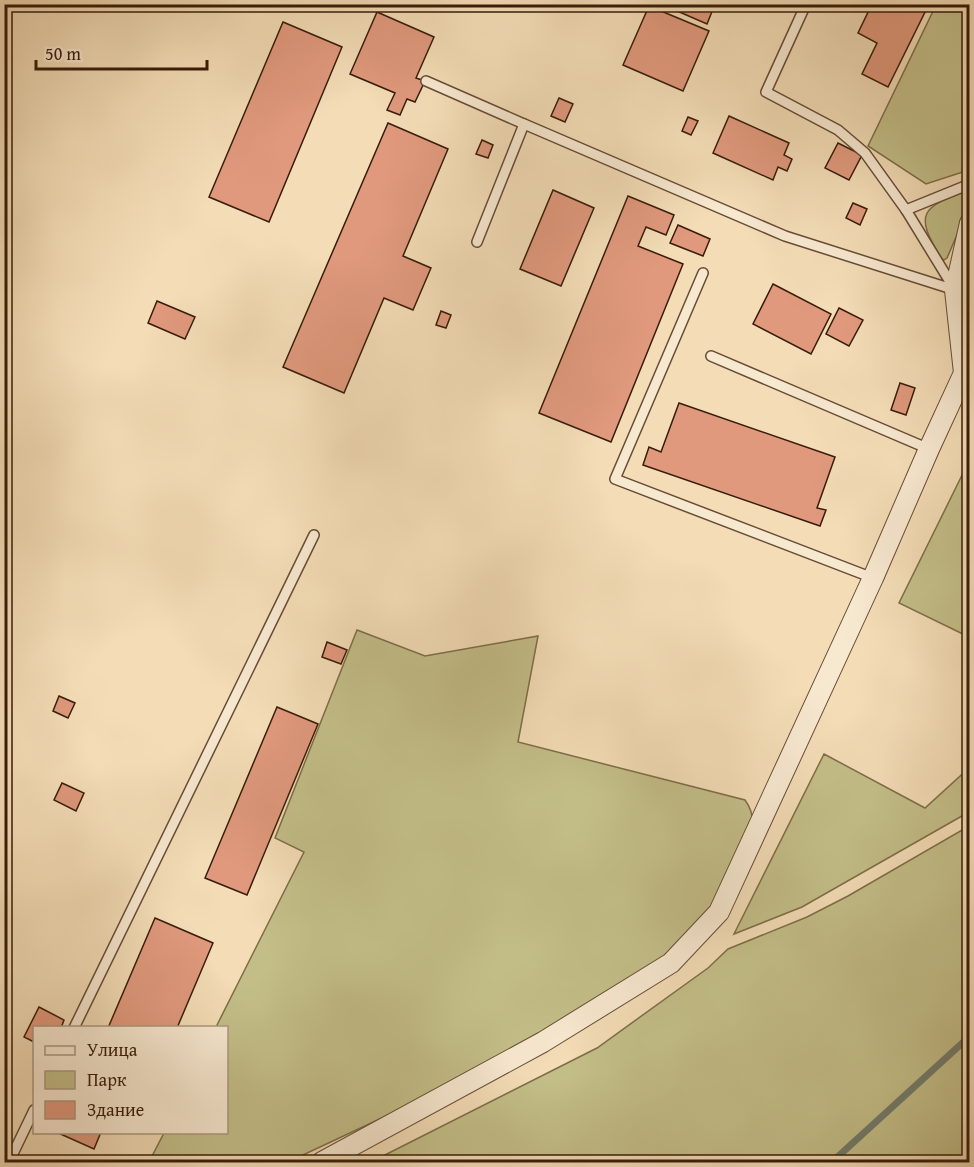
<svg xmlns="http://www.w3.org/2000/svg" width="974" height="1167" font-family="'Gentium Book Plus',serif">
<rect width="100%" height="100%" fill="#f3dcb6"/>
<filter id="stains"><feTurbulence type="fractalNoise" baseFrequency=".00333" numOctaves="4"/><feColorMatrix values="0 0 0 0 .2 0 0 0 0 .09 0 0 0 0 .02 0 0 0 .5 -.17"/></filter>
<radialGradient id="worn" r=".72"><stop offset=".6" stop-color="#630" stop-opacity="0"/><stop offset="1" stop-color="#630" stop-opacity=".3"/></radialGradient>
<!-- green -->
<g fill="#c3be88" stroke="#7e6d48" stroke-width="1.5">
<polygon points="936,5 969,5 969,170 926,184 868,146"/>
<path d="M969 190V207L947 258 944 260 942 259C912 212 923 207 969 190Z"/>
<polygon points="969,461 969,637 899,603"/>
<path d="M357 630 425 656 538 636 518 742 745 800C751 808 753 815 753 825L723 890 701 924 627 990 399 1110 288 1162H149L164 1133 226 1132V1028L216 1027 304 852 275 838Z"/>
<polygon points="824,754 925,808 969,768 969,812 802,907 734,934"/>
<polygon points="969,826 969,1162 371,1162 597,1048 708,968 728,949 807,917 848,896"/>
</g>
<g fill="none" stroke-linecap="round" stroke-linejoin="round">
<!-- stream -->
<polyline stroke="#737c6c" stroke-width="7" points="832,1162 970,1036"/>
</g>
<!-- building -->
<g fill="#e0997d" stroke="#381c09" stroke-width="1.5">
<polygon points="661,4 715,4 707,24"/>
<polygon points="872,4 929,4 888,87 862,74 877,43 858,33"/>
<polygon points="649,6 709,31 683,91 623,65"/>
<polygon points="377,12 434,37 416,78 425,81 415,102 407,99 400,115 387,110 395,93 350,74"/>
<polygon points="283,22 342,47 269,222 209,197"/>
<polygon points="559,98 573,104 565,122 551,116"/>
<polygon points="729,116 789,143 784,155 792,159 787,171 778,167 773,180 713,153"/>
<polygon points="688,117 698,121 691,135 682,131"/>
<polygon points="388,123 448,149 403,256 431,268 413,310 384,298 344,393 283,367"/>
<polygon points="482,140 493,145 488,158 476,154"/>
<polygon points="838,143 862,155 849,180 825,168"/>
<polygon points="553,190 594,208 561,286 520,269"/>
<polygon points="628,196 674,215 666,235 646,227 638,246 683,264 611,442 539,413"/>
<polygon points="853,203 867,209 860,225 846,218"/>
<polygon points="678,225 710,239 703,256 670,243"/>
<polygon points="773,284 831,314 811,354 753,324"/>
<polygon points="157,301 195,317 185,339 148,323"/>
<polygon points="839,308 863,320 849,346 826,334"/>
<polygon points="441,311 451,315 446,328 436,325"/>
<polygon points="900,383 915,388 906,415 891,410"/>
<polygon points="679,403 835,457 817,508 826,510 820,526 643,465 649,447 661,452"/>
<polygon points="327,642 347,650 341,664 322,657"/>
<polygon points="59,696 75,703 68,718 53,711"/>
<polygon points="277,707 318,724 247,895 205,878"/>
<polygon points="62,783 84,793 76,811 54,800"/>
<polygon points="155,918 213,943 177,1028 108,1028"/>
<polygon points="39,1007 64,1020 61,1028 34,1028 34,1042 24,1037"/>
<polygon points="56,1132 101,1132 94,1149"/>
</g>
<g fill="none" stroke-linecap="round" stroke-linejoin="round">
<defs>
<g id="lane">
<polyline points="426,81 524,124"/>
<polyline points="906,210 970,184"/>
<polyline points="477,242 524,124 785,236 955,290 906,210 865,153 838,130 766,92 806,4"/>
<polyline points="703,273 615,479 873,578"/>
<polyline points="711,356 929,449"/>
<polyline points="74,1028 314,535"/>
<polyline points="9,1162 34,1110"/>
</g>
<polyline id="street" points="322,1162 543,1042 671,963 719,912 873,578 929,449 964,373 955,290 970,223"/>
</defs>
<!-- lane casing -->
<use href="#lane" stroke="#674c34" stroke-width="12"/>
<!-- street casing -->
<use href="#street" stroke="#674c34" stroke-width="22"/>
<!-- lane -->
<use href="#lane" stroke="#f7e8d0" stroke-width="9"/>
<!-- street -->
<use href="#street" stroke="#f7e8d0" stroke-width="20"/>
</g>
<!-- margin -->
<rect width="974" height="1167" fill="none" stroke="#f3dcb6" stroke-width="24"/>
<rect x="6" y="6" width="962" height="1155" fill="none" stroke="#381c09" stroke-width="3"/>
<rect x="12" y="12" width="950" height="1143" fill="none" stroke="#381c09" stroke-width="1.5"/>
<!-- legend -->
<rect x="33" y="1026" width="195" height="108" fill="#f7e8d0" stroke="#ab9680" stroke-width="1.5"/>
<rect x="45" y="1046" width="30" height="9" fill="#f7e8d0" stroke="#ab9680" stroke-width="1.5"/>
<text x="87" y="1056" font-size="18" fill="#381c09">Улица</text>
<rect x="45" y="1071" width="30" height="18" fill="#c3be88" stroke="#ab9680" stroke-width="1.5"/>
<text x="87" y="1086" font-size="18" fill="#381c09">Парк</text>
<rect x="45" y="1101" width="30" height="18" fill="#e0997d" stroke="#ab9680" stroke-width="1.5"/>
<text x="87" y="1116" font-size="18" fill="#381c09">Здание</text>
<!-- scale -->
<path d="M36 60v9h171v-9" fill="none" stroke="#381c09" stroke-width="3"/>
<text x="45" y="60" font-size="18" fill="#381c09" stroke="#f7e8d0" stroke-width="4.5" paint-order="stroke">50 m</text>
<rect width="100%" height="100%" filter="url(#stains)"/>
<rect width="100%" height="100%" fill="url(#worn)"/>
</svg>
